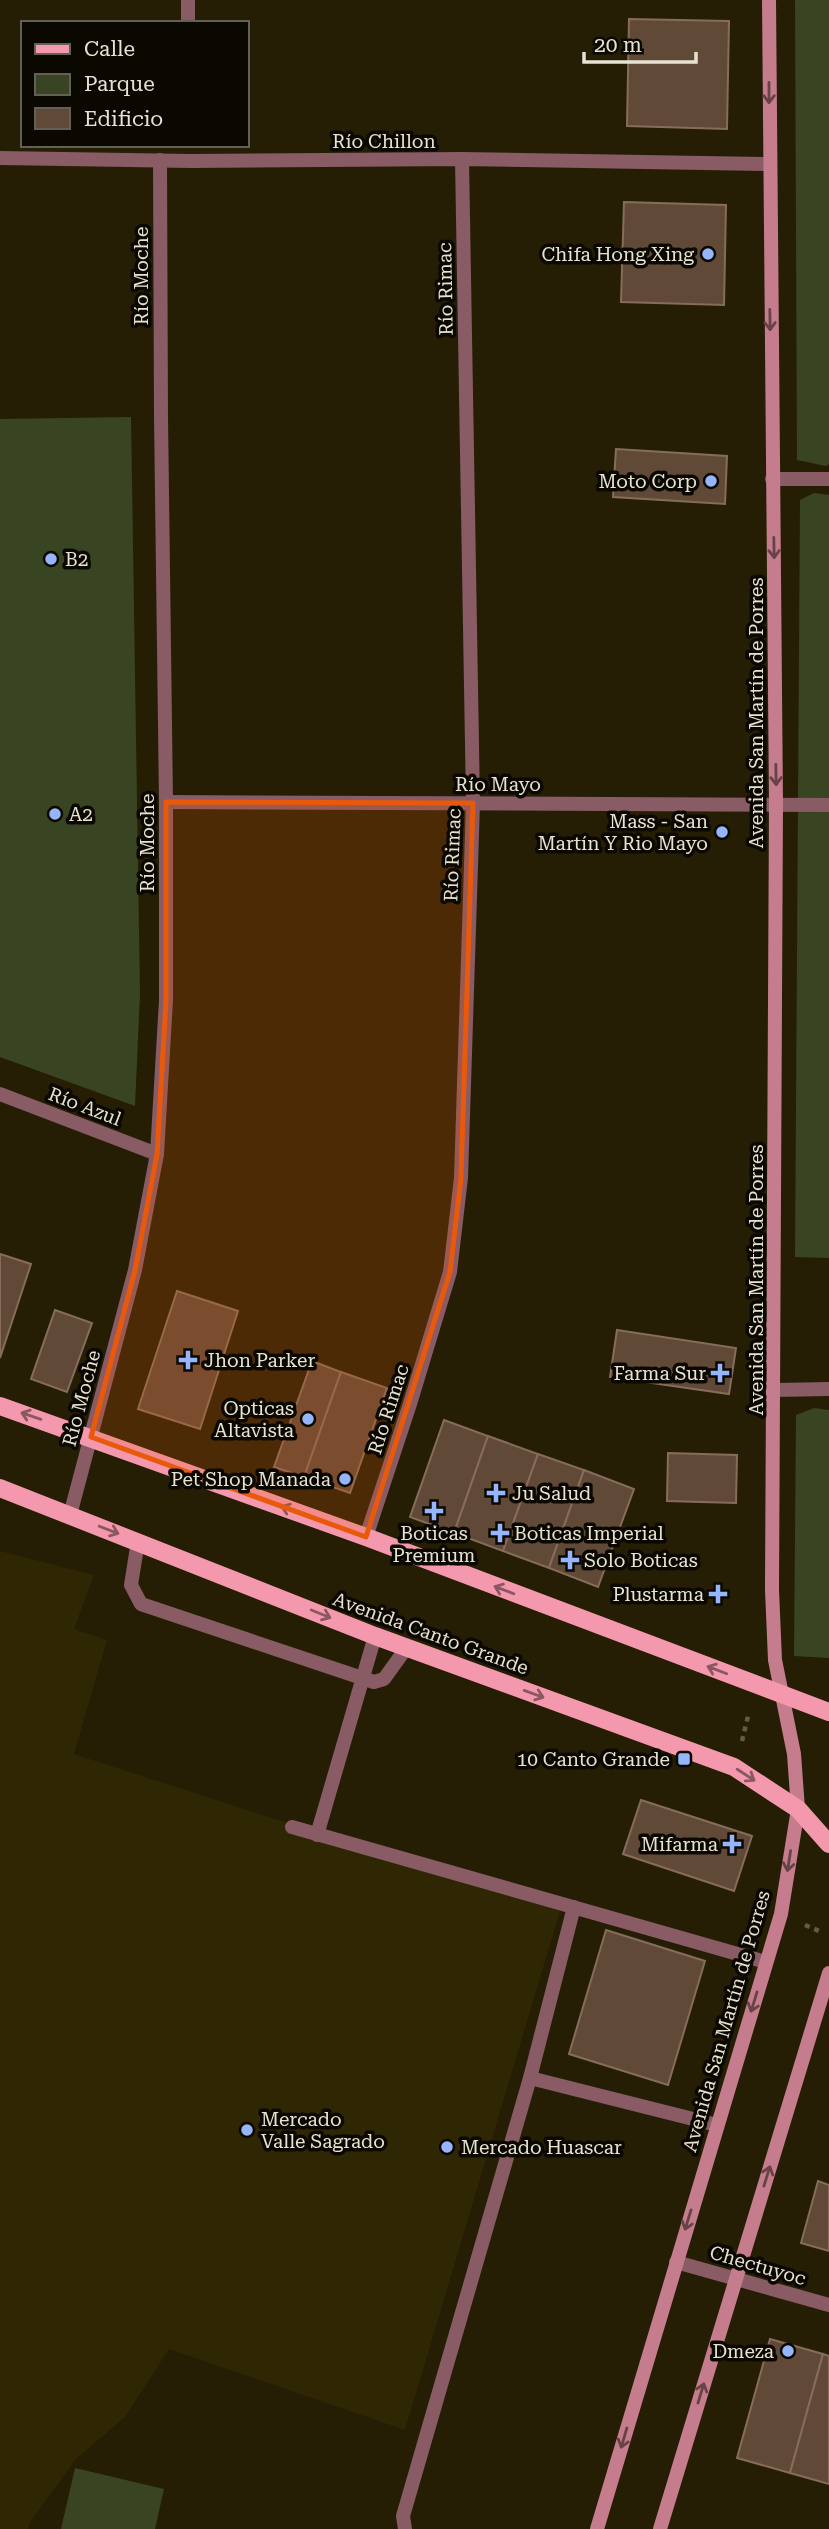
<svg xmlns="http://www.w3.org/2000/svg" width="829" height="2529" font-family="'Roboto Serif',serif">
<rect width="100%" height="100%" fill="#251e04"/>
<!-- built -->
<polygon fill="#2f2603" points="0,1551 94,1575 74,1629 107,1640 74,1754 560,1911 405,2430 169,2349 125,2417 76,2459 30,2522 28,2529 0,2529"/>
<!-- green -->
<g fill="#394522">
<polygon points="795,0 829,0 829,464 826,466 797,460"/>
<polygon points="131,417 140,994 135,1106 0,1057 0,419"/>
<polygon points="814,493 829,495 829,1258 795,1257 800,500"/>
<polygon points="814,1408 829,1410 829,1658 794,1656 796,1415"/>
<polygon points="75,2468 164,2489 155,2529 61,2529"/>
</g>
<!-- building -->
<g fill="#614938" stroke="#866c5b" stroke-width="2">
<polygon points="629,19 729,21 727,129 627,126"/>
<polygon points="624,202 726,205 724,305 621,302"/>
<polygon points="616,449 727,456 725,504 613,497"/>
<polygon points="0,1254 31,1264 0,1358"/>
<polygon points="177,1291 238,1311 200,1429 138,1409"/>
<polygon points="55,1310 92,1323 67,1392 31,1379"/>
<polygon points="617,1330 736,1348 729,1394 610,1377"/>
<polygon points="312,1361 341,1372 304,1477 274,1467"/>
<polygon points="341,1372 387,1388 350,1493 304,1477"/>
<polygon points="444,1420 488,1436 454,1533 410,1517"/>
<polygon points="488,1436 538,1454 503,1551 454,1533"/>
<polygon points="668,1453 737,1455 736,1503 667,1501"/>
<polygon points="538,1454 584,1470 549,1568 503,1551"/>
<polygon points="584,1470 634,1489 598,1587 549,1568"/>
<polygon points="641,1800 752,1836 734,1891 623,1854"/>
<polygon points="606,1930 705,1961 668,2085 569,2054"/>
<polygon points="818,2181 829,2185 829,2251 801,2243"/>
<polygon points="770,2339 823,2354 790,2473 737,2458"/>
<polygon points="823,2354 829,2356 829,2484 790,2473"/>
</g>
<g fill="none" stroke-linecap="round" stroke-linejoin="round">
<!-- path -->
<g stroke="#625c46" stroke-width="4.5" stroke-dasharray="5 5" stroke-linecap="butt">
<polyline points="742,1741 749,1712"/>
<polyline points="805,1925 819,1931"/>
</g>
<!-- lane -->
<polyline stroke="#885b65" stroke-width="14" points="138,1541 131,1585 141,1604 374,1682 384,1679 407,1647"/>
<!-- street -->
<g stroke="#885b65" stroke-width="14">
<polyline points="188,0 188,23"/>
<polyline points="0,158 191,161 462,159 769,164"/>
<polyline points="772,479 829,479"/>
<polyline points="166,802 829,805"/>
<polyline points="0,1094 157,1154"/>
<polyline points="775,1390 829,1389"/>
<polyline points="70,1515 135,1270 157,1154 166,1000 166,802 161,416 160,160"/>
<polyline points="366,1537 410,1404 450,1272 461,1178 473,803 462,159"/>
<polyline points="292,1827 766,1962"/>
<polyline points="317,1835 375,1636"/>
<polyline points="530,2078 717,2125"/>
<polyline points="676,2262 829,2305"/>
<polyline points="405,2529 403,2516 530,2078 574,1907"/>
</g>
<!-- secondary -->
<g stroke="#c57d8d" stroke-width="14">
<polyline points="597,2529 781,1914 798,1809 794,1754 775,1660 772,1590 776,804 769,0"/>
<polyline points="660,2529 829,1973"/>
</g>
<!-- primary -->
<g stroke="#f498ad" stroke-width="18">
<polyline points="0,1406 366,1537 829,1712"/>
<polyline points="0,1488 375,1636 734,1767 798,1809 829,1844"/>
</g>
</g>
<!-- one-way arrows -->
<defs><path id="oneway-shaft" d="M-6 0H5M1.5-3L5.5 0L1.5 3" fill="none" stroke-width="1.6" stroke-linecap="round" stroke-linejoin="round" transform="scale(1.75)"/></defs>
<g stroke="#684247">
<use href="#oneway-shaft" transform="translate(769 93) rotate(90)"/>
<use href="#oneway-shaft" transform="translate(770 320) rotate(89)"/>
<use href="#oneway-shaft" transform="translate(774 548) rotate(89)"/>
<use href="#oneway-shaft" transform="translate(776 775) rotate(89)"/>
<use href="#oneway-shaft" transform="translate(789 1861) rotate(99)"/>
<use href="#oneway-shaft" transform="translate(754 2002) rotate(107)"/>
<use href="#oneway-shaft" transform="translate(767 2176) rotate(-73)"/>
<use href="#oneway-shaft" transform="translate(688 2220) rotate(107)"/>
<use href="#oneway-shaft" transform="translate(701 2393) rotate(-73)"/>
<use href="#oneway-shaft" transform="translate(624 2438) rotate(106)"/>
</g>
<g stroke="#8b5760">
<use href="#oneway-shaft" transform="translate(31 1416) rotate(-161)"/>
<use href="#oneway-shaft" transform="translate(291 1510) rotate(-160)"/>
<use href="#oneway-shaft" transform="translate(109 1530) rotate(21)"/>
<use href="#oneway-shaft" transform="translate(504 1590) rotate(-159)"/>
<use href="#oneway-shaft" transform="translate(321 1614) rotate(22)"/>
<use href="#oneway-shaft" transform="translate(717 1670) rotate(-159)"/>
<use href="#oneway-shaft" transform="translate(534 1694) rotate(20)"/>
<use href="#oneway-shaft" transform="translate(746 1775) rotate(33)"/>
</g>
<!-- marked area -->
<path fill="#e8590c" fill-opacity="0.2" stroke="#e8590c" stroke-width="5" stroke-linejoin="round" d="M166 802 473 803 461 1178 450 1272 366 1537 91 1437 135 1270 157 1154 166 1000Z"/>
<!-- markers -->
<g fill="#95b6fd" stroke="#0b0801" stroke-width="2.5">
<circle cx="708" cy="254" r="7"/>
<circle cx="711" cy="481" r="7"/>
<circle cx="51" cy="559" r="7"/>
<circle cx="55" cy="814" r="7"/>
<circle cx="722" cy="832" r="7"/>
<path d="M184.5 1349.5h7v7h7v7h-7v7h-7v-7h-7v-7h7z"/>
<path d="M716.5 1362.5h7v7h7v7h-7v7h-7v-7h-7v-7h7z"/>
<circle cx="308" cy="1419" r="7"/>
<circle cx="345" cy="1479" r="7"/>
<path d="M492.5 1482.5h7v7h7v7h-7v7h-7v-7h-7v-7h7z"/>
<path d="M430.5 1500.5h7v7h7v7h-7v7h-7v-7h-7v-7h7z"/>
<path d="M496.5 1522.5h7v7h7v7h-7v7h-7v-7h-7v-7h7z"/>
<path d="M566.5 1549.5h7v7h7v7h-7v7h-7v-7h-7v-7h7z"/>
<path d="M714.5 1583.5h7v7h7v7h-7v7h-7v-7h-7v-7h7z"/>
<rect x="677" y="1752" width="14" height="14" rx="3.5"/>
<path d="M728.5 1833.5h7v7h7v7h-7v7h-7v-7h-7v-7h7z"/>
<circle cx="247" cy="2130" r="7"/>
<circle cx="447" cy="2147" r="7"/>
<circle cx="788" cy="2351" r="7"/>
</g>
<g text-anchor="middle" stroke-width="7" stroke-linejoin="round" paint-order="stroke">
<!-- street labels -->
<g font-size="19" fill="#e7e3d3" stroke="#0b0801">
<text x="384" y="148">Río Chillon</text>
<text transform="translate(141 276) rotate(-90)" y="7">Río Moche</text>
<text transform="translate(445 289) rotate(-91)" y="7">Río Rimac</text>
<text transform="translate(756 713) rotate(-90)" y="7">Avenida San Martín de Porres</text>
<text x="498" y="791">Río Mayo</text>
<text transform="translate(147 843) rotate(-90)" y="7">Río Moche</text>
<text transform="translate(452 855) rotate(-88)" y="7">Río Rimac</text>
<text transform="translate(85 1106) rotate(21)" y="7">Río Azul</text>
<text transform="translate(756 1280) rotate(-90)" y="7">Avenida San Martín de Porres</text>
<text transform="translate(81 1398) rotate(-75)" y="7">Río Moche</text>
<text transform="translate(388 1409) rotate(-72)" y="7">Río Rimac</text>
<text transform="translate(431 1633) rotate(20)" y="7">Avenida Canto Grande</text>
<text transform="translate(726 2021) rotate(-74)" y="7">Avenida San Martín de Porres</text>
<text transform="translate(758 2265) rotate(16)" y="7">Chectuyoc</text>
</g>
<!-- poi labels -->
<g font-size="19" fill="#e7e3d3" stroke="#0b0801" text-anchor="end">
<text x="694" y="261">Chifa Hong Xing</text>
<text x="697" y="488">Moto Corp</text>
<text x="65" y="566" text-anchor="start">B2</text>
<text x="69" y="821" text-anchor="start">A2</text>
<text x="708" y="828">Mass - San<tspan x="708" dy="22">Martín Y Rio Mayo</tspan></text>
<text x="204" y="1367" text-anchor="start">Jhon Parker</text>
<text x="706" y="1380">Farma Sur</text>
<text x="294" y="1415">Opticas<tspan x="294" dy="22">Altavista</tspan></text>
<text x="331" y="1486">Pet Shop Manada</text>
<text x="512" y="1500" text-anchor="start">Ju Salud</text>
<text x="434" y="1540" text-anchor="middle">Boticas<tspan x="434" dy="22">Premium</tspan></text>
<text x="514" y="1540" text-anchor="start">Boticas Imperial</text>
<text x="584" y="1567" text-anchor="start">Solo Boticas</text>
<text x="704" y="1601">Plustarma</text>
<text x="670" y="1766">10 Canto Grande</text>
<text x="718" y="1851">Mifarma</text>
<text x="261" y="2126" text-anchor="start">Mercado<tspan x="261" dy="22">Valle Sagrado</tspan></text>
<text x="461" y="2154" text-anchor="start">Mercado Huascar</text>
<text x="774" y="2358">Dmeza</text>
</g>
</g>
<!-- legend -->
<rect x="21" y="21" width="228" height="126" fill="#0b0801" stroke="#636055" stroke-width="2"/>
<rect x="35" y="44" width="35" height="10" fill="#f498ad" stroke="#636055" stroke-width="2"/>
<text x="84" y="56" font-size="21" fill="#e7e3d3">Calle</text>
<rect x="35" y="74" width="35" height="21" fill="#394522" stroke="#636055" stroke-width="2"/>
<text x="84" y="91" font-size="21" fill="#e7e3d3">Parque</text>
<rect x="35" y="108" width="35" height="21" fill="#614938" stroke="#636055" stroke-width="2"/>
<text x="84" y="126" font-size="21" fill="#e7e3d3">Edificio</text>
<!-- scale -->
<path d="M584 52v10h112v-10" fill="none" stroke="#e7e3d3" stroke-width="3.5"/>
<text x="594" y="52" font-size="21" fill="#e7e3d3" stroke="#0b0801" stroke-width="5" paint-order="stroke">20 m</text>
</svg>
